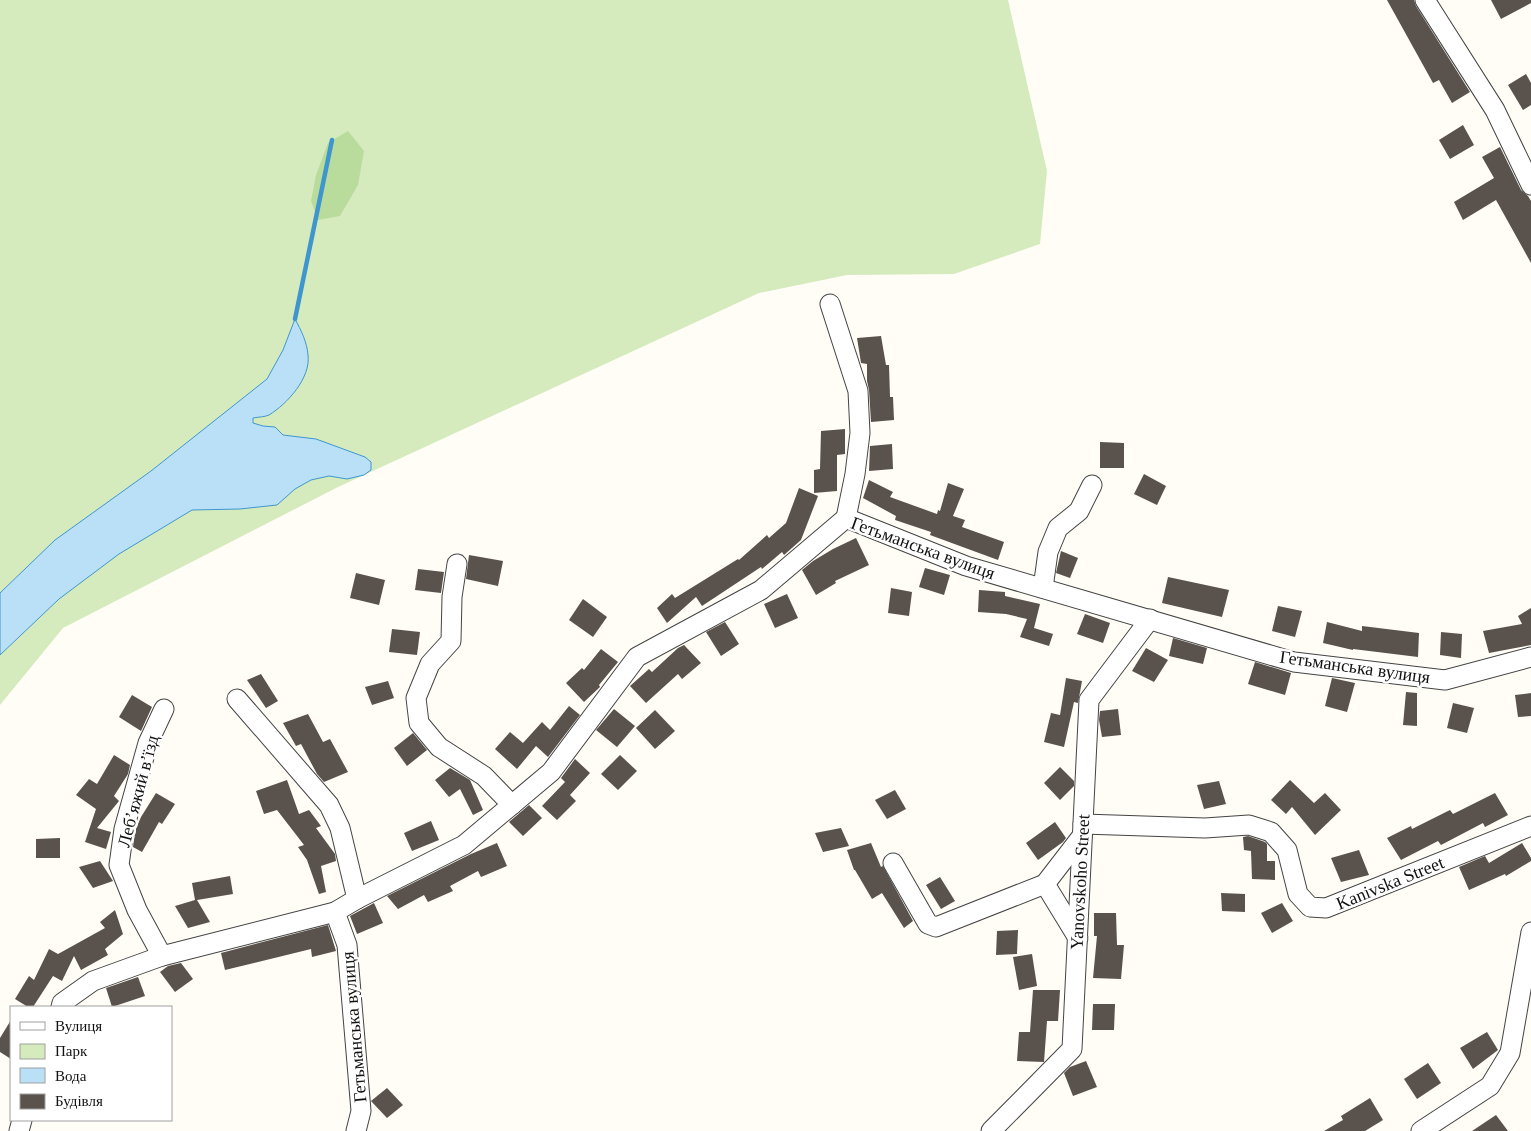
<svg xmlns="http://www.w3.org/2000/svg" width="1531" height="1131" font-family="Georgia,serif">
<rect width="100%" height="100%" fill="#fffdf5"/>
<!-- green -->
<polygon fill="#d5ebbd" points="0,0 1008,0 1047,171 1040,244 954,274 847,275 759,293 338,487 63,628 0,705"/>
<!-- forest -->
<polygon fill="#b9dc9c" points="348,131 364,151 358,185 340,216 318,220 311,201 316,175 328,143"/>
<!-- water -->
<path fill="#b9e0f7" stroke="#3f96cf" d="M295 319C301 330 307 342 308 355 311 378 287 404 269 415 265 417 258 417 253 418V423L263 426 275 427 283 435 316 439 365 457 371 462V470L364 475 347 479 329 476 311 480 295 489 277 505 240 509 192 510 119 554 59 599 0 655V593L55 540 151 471 267 379 283 350Z"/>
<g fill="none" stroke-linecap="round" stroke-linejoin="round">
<!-- stream -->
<polyline stroke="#3f96cf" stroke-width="4.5" points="295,319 332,140"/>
</g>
<!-- building -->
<g fill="#5a524d">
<polygon points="1387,0 1414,0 1416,6 1470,92 1452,103 1439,80 1433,83"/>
<polygon points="1491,0 1531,0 1531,3 1501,19"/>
<polygon points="1526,74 1531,83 1531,105 1523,110 1508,85"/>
<polygon points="1463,125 1474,145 1450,159 1439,140"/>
<polygon points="1500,147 1521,190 1528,196 1531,201 1531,263 1496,200 1463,220 1454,202 1494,178 1482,157"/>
<polygon points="881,336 886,365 889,365 890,397 893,397 894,420 871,422 869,390 867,381 867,364 861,363 857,338"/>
<polygon points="845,429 845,454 837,455 837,491 814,493 814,470 820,469 821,431"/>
<polygon points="1100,442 1124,443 1124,468 1100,468"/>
<polygon points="892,444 893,469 869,471 870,446"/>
<polygon points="1144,474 1166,486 1157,505 1134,494"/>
<polygon points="869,480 893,492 890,497 937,514 938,510 940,511 948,483 964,489 953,516 965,520 962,527 1004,542 998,560 930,535 931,532 895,520 896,516 863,498"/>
<polygon points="799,488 818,496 801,540 784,555 782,552 762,569 761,567 702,606 696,597 667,623 657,608 672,594 675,598 738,559 739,560 767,535 769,538 786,523"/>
<polygon points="856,538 869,565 835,581 836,583 816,595 802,570 813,561 833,549"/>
<polygon points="1061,551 1078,558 1070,578 1056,573"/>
<polygon points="469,555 503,561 498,586 466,579"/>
<polygon points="925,568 950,575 944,595 919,587"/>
<polygon points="418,569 444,572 441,593 415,590"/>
<polygon points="356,573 385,580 379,605 350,598"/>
<polygon points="1168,577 1229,590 1222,617 1162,603"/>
<polygon points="891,588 912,592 909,616 888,613"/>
<polygon points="979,590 1005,592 1005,596 1040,604 1034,628 1053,634 1049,646 1020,637 1027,619 1006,614 978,612"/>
<polygon points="787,594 798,618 775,628 764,604"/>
<polygon points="583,599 607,617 593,637 569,620"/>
<polygon points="1278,606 1302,611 1295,637 1272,631"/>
<polygon points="1531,608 1531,645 1489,653 1483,631 1522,624 1518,616"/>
<polygon points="1085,614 1110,623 1103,643 1077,634"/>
<polygon points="725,622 739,644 721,656 706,632"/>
<polygon points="1327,622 1362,631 1362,626 1419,633 1418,657 1353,649 1353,650 1323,643"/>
<polygon points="392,629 420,632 417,655 389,652"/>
<polygon points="1441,632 1462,634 1461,658 1440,655"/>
<polygon points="1173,638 1207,648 1203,664 1169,656"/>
<polygon points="684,645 701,663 682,679 678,674 646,703 630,686 649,669 652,672 678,648"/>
<polygon points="1146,648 1168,660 1154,682 1132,671"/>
<polygon points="601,649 618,662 599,685 600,687 584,702 566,683 582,668 584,670"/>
<polygon points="1255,662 1291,673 1285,695 1248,684"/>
<polygon points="261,674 278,701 266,708 247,680"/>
<polygon points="1066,678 1082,681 1078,703 1074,702 1064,747 1044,742 1051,713 1060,715"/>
<polygon points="1332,678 1355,683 1347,712 1325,706"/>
<polygon points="388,681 394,698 372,705 365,687"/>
<polygon points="1406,692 1417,693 1417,726 1403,725"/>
<polygon points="1531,693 1531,716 1518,717 1515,695"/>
<polygon points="132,695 152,707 141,731 119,717"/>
<polygon points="1453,703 1474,708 1467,733 1447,728"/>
<polygon points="569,706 580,715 548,757 536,746 517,769 495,749 510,732 523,743 542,722 550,730"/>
<polygon points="614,709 635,726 617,747 596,730"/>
<polygon points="1118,709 1121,735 1102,737 1099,720 1100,711"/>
<polygon points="655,710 675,731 655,749 636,728"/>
<polygon points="308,714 323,742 330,739 348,772 324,782 317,774 301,744 296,746 283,723"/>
<polygon points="413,733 427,750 407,766 394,748"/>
<polygon points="114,755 130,765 128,774 114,796 119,801 97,828 111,832 106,849 85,842 96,809 76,795 89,779 97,784"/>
<polygon points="620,755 637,771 618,790 601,774"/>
<polygon points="575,759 590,773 570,795 576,801 557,820 542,806 565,782 561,778"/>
<polygon points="1060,767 1074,781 1074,786 1060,800 1044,783"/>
<polygon points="450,768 470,780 483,810 473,815 460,789 449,797 435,780"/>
<polygon points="287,780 299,814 309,810 321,826 316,828 335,854 336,861 321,866 326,892 319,894 307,860 298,847 304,845 277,810 264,814 256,791"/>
<polygon points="1290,780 1314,803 1325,793 1341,810 1315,835 1292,807 1286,814 1271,800"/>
<polygon points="1219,781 1226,804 1204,809 1197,785"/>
<polygon points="895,790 906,809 887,819 875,800"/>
<polygon points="156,793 175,804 162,824 159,822 142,852 133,847 135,831 141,817"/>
<polygon points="1495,793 1508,815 1485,827 1483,823 1441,845 1438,841 1401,860 1387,838 1411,826 1412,829 1450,810 1453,814"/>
<polygon points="529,805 542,818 523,836 509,822"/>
<polygon points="431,821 439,840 412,851 404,833"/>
<polygon points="1055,822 1066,838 1063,842 1038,860 1026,843"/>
<polygon points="841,828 849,846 823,852 815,833"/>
<polygon points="1248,836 1265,842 1267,844 1267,861 1275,861 1275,880 1252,879 1251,851 1244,850 1243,837"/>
<polygon points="60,838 60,858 36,858 36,839"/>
<polygon points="497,843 507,866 481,877 478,871 450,886 453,891 428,902 424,895 398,909 387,896 471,854"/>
<polygon points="871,843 881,867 883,866 913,921 904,928 882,893 872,899 855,870 854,870 847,850"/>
<polygon points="1522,843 1531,858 1531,861 1506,876 1505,874 1469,890 1459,867 1485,856 1489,863"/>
<polygon points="1359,850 1369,875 1341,882 1331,858"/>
<polygon points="100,861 113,881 93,888 79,867"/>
<polygon points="230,876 233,894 197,900 210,922 188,928 175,906 195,900 192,883"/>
<polygon points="940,877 955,901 941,909 926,885"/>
<polygon points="1221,893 1245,894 1245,912 1222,911"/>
<polygon points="374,903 383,923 357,934 350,916"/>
<polygon points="1282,903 1293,921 1272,933 1261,913"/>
<polygon points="115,910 123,934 105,949 108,955 81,970 74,956 62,981 53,976 33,1007 28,1007 15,999 29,976 34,980 49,949 58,954 105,928 100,922"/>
<polygon points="1094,913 1116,913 1117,945 1124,945 1121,979 1093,978 1097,936 1094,936"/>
<polygon points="328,925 336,951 312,957 311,949 225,970 221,953"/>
<polygon points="1018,930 1017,954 996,955 997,931"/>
<polygon points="1032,954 1037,986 1019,990 1013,957"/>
<polygon points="181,963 193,979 175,992 160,972 168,966"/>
<polygon points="138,977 145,996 112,1007 106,988"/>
<polygon points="1033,990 1060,990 1058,1021 1047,1021 1044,1062 1017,1061 1019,1032 1030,1032"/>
<polygon points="1093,1004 1115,1004 1114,1030 1092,1030"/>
<polygon points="11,1020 11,1059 0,1052 0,1038"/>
<polygon points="1487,1032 1498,1050 1473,1069 1460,1048"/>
<polygon points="1086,1061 1097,1087 1073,1096 1064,1073 1070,1067"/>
<polygon points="1428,1063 1441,1083 1417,1099 1404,1079"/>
<polygon points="387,1088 403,1105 387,1118 371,1101"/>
<polygon points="1370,1098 1383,1120 1365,1131 1324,1131 1343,1120 1341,1116"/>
<polygon points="1496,1115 1508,1131 1472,1131"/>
</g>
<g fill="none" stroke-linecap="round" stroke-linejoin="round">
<defs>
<g id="minor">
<polyline points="1425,0 1495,110 1531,185"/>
<polyline points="830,304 858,391 860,433 855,474 846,518"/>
<polyline points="457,564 452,597 451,641 430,664 416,698 419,723 439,747 484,776 512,805"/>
<polyline points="1043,588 1048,552 1058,528 1079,511 1092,485"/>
<polyline points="237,699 329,805 340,828 357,899"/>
<polyline points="1083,824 1205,828 1249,825 1271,832 1287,850 1298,894 1310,907 1326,908 1531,826"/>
<polyline points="893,863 928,924 936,927 1045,884 1082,836"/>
<polyline points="1045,884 1078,938"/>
<polyline points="162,956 137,910 119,865 124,829 148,743 164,709"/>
<polyline points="61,1007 62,1003 93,981 162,956 335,912"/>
<polyline points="19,1131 22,1120"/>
<polyline points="356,1131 361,1111 347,945 335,912 357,899 464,845 551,772 637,657 761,590 846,518 966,566 1294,662 1445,680 1531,657"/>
<polyline points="991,1131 1072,1049 1089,700 1150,619"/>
<polyline points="1421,1131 1490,1086 1510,1053 1531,932"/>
</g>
</defs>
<!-- minor casing -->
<use href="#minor" stroke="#444" stroke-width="21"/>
<!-- minor -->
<use href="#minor" stroke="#fff" stroke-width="19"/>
</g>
<g text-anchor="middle" stroke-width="5" stroke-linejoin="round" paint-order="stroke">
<!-- street labels -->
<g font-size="18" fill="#111" stroke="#fff">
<text transform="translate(923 548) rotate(20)" y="6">Гетьманська вулиця</text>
<text transform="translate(1355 667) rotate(8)" y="6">Гетьманська вулиця</text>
<text transform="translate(138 791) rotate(-75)" y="6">Леб’яжий в’їзд</text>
<text transform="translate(1080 882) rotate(-87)" y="6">Yanovskoho Street</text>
<text transform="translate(1390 883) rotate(-22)" y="6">Kanivska Street</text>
<text transform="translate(354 1027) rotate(-95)" y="6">Гетьманська вулиця</text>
</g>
</g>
<!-- legend -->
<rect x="10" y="1006" width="162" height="115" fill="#ffffff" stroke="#a0a0a0"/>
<rect x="20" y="1022" width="25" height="8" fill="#ffffff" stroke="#a0a0a0"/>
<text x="55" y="1031" font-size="15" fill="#111111">Вулиця</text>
<rect x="20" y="1044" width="25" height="15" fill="#d5ebbd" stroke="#a0a0a0"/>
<text x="55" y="1056" font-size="15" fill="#111111">Парк</text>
<rect x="20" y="1068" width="25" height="15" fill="#b9e0f7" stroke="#a0a0a0"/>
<text x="55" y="1081" font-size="15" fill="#111111">Вода</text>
<rect x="20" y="1094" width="25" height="15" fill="#5a524d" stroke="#a0a0a0"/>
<text x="55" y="1106" font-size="15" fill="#111111">Будівля</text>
</svg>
